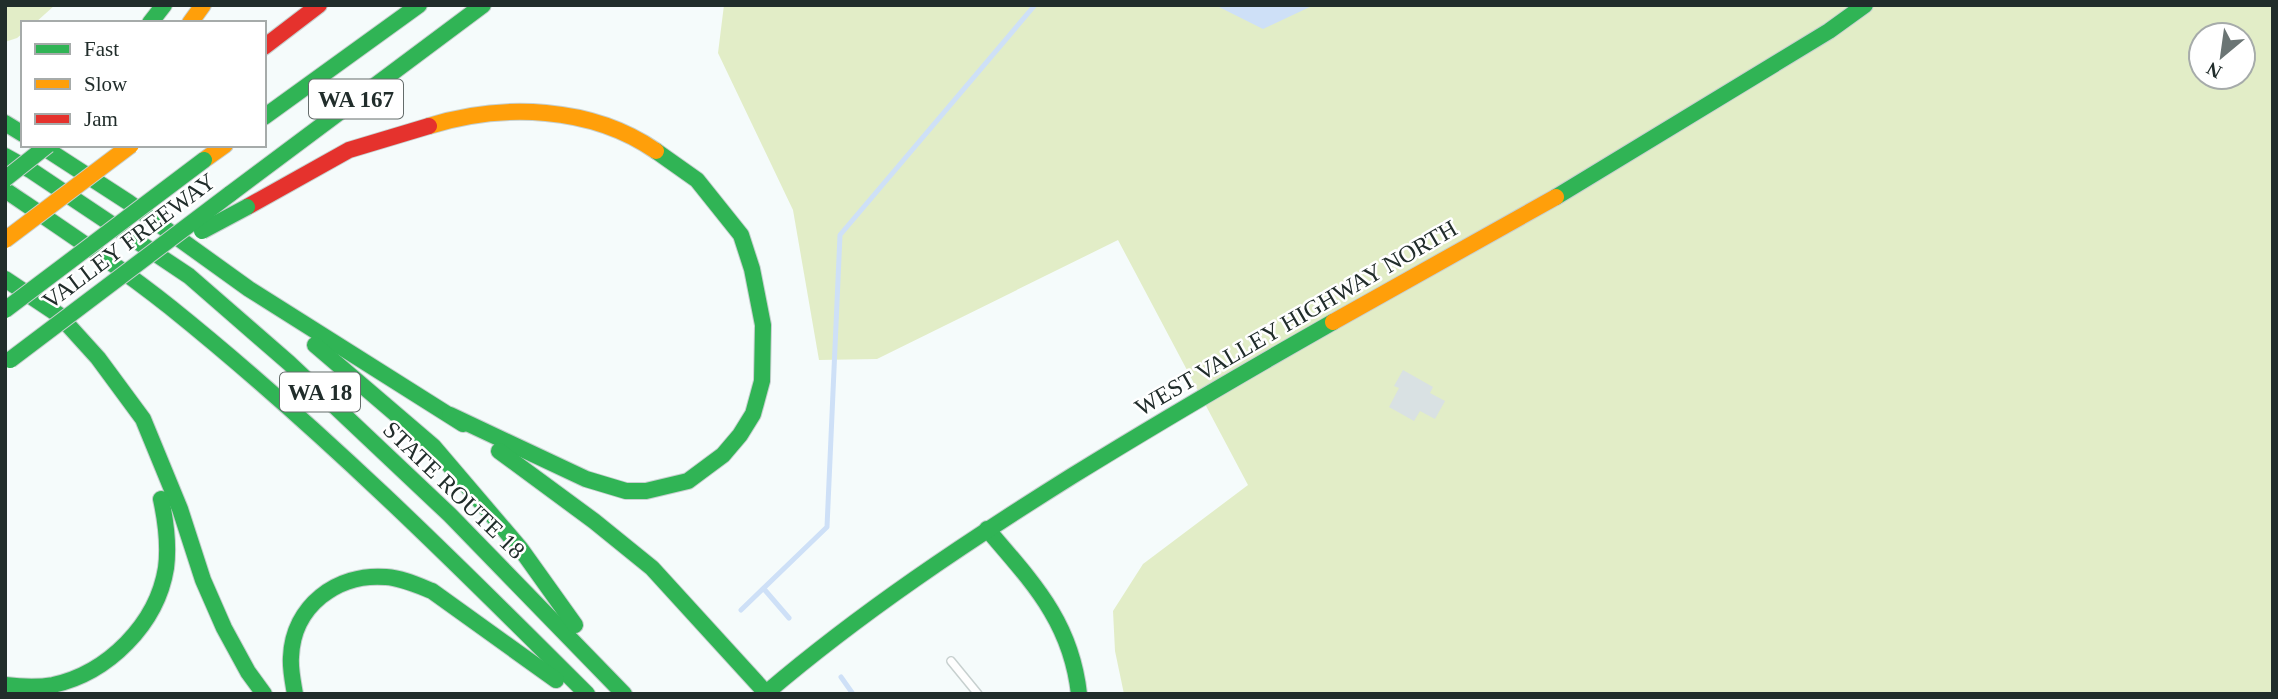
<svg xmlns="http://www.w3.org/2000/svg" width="2278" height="699" font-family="'Times New Roman',serif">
<rect width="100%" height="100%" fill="#f5fbfb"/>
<!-- green -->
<g fill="#e2edc7" fill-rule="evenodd">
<polygon points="5,5 55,5 35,23 23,23 23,33 17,38 5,42"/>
<path d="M724 5H2273V694H1124L1115 651 1113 611 1143 564 1248 485 1118 240 877 359 819 360 793 210 718 53ZM2201 35H2243V77H2201Z"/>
</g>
<!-- water -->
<polygon fill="#cee0f7" points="1215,5 1314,5 1263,29"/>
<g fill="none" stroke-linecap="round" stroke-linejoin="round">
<!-- stream -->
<g stroke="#cee0f7" stroke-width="5">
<polyline points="764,589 789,618"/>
<polyline points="741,610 827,527 840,235 1035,5"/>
<polyline points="841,677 853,694"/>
</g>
</g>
<!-- building -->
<polygon fill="#d9e1e3" points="1403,370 1433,387 1430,393 1445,401 1435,419 1420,411 1414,421 1389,407 1399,388 1394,386"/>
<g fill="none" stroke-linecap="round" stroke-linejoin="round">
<defs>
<polyline id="lane" points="951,661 978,694"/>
<g id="fast">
<polyline points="150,23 164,5"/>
<polyline points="264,117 419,5"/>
<polyline points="5,123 23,134"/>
<polyline points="40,145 128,202 249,289 463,424"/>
<polyline points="5,156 32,171 189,276 289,363 450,515 624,694"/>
<path d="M5 190C61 228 117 265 170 307 318 426 453 560 587 694"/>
<polyline points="230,194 483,5"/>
<polyline points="1556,197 1829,31 1865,5"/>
<polyline points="5,279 59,315 98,358 143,419 180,509 203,580 224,628 248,672 264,694"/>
<polyline points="315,345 433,446 520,548 575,625"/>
<polyline points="450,415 586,479 626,491 646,491 688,481 723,455 740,435 753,414 762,381 763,325 752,269 741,235 697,180 656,151"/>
<polyline points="499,451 594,521 652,568 767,694"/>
<path d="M987 529C1032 582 1071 621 1079 694"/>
<path d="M5 685C21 687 37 688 53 685 108 673 157 624 166 568 169 545 166 522 161 499"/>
<path d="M295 694C293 682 290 669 291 657 293 606 337 573 386 577 402 578 417 585 432 591L556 680"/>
<path d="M765 694C861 612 965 543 1072 476 1158 423 1245 372 1333 322"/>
</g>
<g id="slow">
<polyline points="190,23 203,5"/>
<path d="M429 126C503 103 591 106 656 151"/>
<polyline points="204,160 225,145"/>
<polyline points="1333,322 1556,197"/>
</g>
<g id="jam">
<polyline points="264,47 319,5"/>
<polyline points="247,207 349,150 429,126"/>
</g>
</defs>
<!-- lane casing -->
<use href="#lane" stroke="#c7d0cf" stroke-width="10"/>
<!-- fast casing -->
<use href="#fast" stroke="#c7d0cf" stroke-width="18"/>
<!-- slow casing -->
<use href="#slow" stroke="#c7d0cf" stroke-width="18"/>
<!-- jam casing -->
<use href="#jam" stroke="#c7d0cf" stroke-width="18"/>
<!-- lane -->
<use href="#lane" stroke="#fefefe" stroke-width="7"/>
<!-- fast -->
<use href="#fast" stroke="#30b455" stroke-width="16"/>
<!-- slow -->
<use href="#slow" stroke="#ff9f0a" stroke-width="16"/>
<!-- jam -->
<use href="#jam" stroke="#e5322d" stroke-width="16"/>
<defs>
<g id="fast-bridge">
<polyline points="5,179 48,145"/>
<polyline points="202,231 247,207"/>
<polyline points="5,310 204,160"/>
<polyline points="10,360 230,194"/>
</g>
<polyline id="slow-bridge" points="5,240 131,145"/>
</defs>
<!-- fast-bridge casing -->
<use href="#fast-bridge" stroke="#c7d0cf" stroke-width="18" stroke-linecap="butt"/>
<!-- slow-bridge casing -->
<use href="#slow-bridge" stroke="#c7d0cf" stroke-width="18" stroke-linecap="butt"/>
<!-- fast-bridge -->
<use href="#fast-bridge" stroke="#30b455" stroke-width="16"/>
<!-- slow-bridge -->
<use href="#slow-bridge" stroke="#ff9f0a" stroke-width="16"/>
</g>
<g text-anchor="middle" stroke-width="5" stroke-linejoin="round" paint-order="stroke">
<!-- shield labels -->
<g fill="#fff" stroke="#646c6b" stroke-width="2">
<rect x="309" y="79.5" width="94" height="39" rx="5"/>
<rect x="280" y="372.5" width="80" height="39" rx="5"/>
</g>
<g font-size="23" font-weight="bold" fill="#212d2b">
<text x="356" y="107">WA 167</text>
<text x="320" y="400">WA 18</text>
</g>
<!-- street labels -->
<g font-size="24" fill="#212d2b" stroke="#fff">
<text transform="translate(129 241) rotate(-37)" y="8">VALLEY FREEWAY</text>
<text transform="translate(1296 318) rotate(-30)" y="8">WEST VALLEY HIGHWAY NORTH</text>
<text transform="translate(454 490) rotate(44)" y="8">STATE ROUTE 18</text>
</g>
</g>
<!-- border -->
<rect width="2278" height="699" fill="none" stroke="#212d2b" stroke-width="14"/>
<!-- legend -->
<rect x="21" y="21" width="245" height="126" fill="#ffffff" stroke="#a6abaa" stroke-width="2"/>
<rect x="35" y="44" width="35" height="10" fill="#30b455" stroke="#a6abaa" stroke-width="2"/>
<text x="84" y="56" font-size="21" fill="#212d2b">Fast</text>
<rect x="35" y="79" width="35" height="10" fill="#ff9f0a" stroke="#a6abaa" stroke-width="2"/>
<text x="84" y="91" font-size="21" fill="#212d2b">Slow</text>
<rect x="35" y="114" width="35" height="10" fill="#e5322d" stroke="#a6abaa" stroke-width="2"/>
<text x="84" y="126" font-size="21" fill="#212d2b">Jam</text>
<!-- north arrow -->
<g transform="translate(2222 56) rotate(209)"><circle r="33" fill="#ffffff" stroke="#a6abaa" stroke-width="2"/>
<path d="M0-5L12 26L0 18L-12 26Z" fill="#6b7574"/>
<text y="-10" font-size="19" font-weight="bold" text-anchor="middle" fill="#212d2b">N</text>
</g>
</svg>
